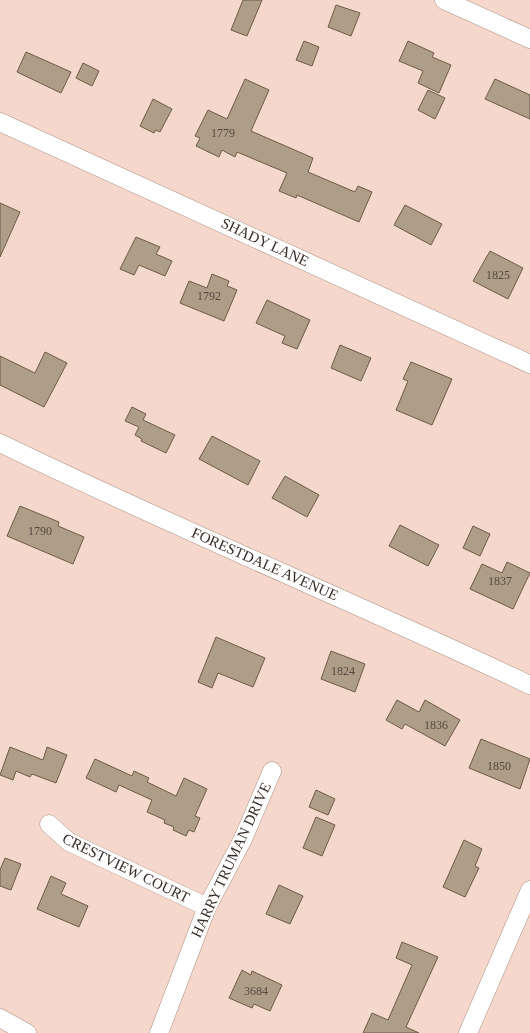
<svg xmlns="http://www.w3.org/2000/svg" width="530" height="1033" font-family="Georgia,serif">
<rect width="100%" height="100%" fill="#f6d7cb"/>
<!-- building -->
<g fill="#af9e87" stroke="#6b5b46">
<polygon points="243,0 262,0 247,36 231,30"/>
<polygon points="336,5 360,13 351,36 328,27"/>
<polygon points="304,41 319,47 312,66 296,60"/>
<polygon points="408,41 434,53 432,57 451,65 439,93 418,83 423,71 399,61"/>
<polygon points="26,52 71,72 61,93 17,72"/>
<polygon points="83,63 99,71 92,86 76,78"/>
<polygon points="245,79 269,90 251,131 313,158 308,172 355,192 358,186 372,192 359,222 297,195 296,198 279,191 287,173 237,152 235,157 222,150 219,157 196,146 200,138 195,136 208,110 227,119"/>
<polygon points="495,79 530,95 530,119 485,99"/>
<polygon points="428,90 445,98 435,119 418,110"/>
<polygon points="153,99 172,109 160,132 156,130 154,133 140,126"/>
<polygon points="0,203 20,212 0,257"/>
<polygon points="405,205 442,224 431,245 394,225"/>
<polygon points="136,237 160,247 156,254 172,261 165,276 139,265 134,275 120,269"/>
<polygon points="490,251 523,268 508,299 473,281"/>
<polygon points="212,274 229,281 227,286 237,290 224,321 180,303 189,281 207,288"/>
<polygon points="267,300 310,320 297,349 282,343 285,336 256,323"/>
<polygon points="340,345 371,358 361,381 331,368"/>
<polygon points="45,352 67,363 44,407 0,385 0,356 35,373"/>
<polygon points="411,362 452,379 432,425 396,410 408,381 403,379"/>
<polygon points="132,407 146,414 143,420 175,435 166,453 141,441 142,439 135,435 139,427 125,421"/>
<polygon points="212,436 260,461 248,485 199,459"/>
<polygon points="285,476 319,495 307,517 272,498"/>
<polygon points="20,506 59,522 58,526 84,537 73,564 7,536"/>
<polygon points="400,525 439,545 428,566 389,546"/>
<polygon points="473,526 490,534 480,556 463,548"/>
<polygon points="507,562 530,573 513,609 470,589 482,564 502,573"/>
<polygon points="216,637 265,658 253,687 218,673 212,688 198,682"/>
<polygon points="331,651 365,664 355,692 321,679"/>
<polygon points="397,700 419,712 425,700 460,720 445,746 405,724 402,729 386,720"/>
<polygon points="481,739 530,759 520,789 469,768"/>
<polygon points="10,747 43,760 47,747 67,755 56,783 32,774 30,777 16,771 13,780 0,775"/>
<polygon points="95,759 132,776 134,771 149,778 147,782 176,796 184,778 207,789 195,816 200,818 194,832 189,830 186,836 173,830 174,827 164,823 165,820 147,812 152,800 119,785 116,792 86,778"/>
<polygon points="316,790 335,799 328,815 309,807"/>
<polygon points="316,817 335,825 322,856 303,848"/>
<polygon points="464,840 482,849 475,866 479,868 465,897 443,887"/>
<polygon points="5,858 21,864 11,890 0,886 0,870"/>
<polygon points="51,876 66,883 61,894 88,906 79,927 37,909"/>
<polygon points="279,885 303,896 290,924 266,914"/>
<polygon points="402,942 438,957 406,1027 419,1033 363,1033 372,1013 388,1020 412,965 396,958"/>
<polygon points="242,970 251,975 252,971 282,985 270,1011 254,1004 252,1008 229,998"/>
</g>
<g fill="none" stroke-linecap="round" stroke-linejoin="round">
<defs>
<g id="minor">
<polyline points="444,0 530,39"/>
<polyline points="0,122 530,364"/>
<path d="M0 443C175 528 354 602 530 685"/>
<polyline points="49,824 69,842 207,907"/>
<polyline points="0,1018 27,1033"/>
<polyline points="159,1033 207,907 243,839 272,771"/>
<polyline points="468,1033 530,890"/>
</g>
</defs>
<!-- minor casing -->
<use href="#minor" stroke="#ac9084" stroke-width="19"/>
<!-- minor -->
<use href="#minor" stroke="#fff" stroke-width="18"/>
</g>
<g text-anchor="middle" stroke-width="4.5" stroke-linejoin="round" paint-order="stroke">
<!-- number labels -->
<g font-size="12" fill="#564940">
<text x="223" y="137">1779</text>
<text x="498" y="279">1825</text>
<text x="209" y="300">1792</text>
<text x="40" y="535">1790</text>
<text x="500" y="585">1837</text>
<text x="343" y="675">1824</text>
<text x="436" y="729">1836</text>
<text x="499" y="770">1850</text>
<text x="256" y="995">3684</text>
</g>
<!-- street labels -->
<g font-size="15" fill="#392d29" stroke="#fff">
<text transform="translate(265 242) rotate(25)" y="5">SHADY LANE</text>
<text transform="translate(265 564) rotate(24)" y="5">FORESTDALE AVENUE</text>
<text transform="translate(231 860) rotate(-65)" y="5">HARRY TRUMAN DRIVE</text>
<text transform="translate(126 868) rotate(26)" y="5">CRESTVIEW COURT</text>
</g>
</g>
</svg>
